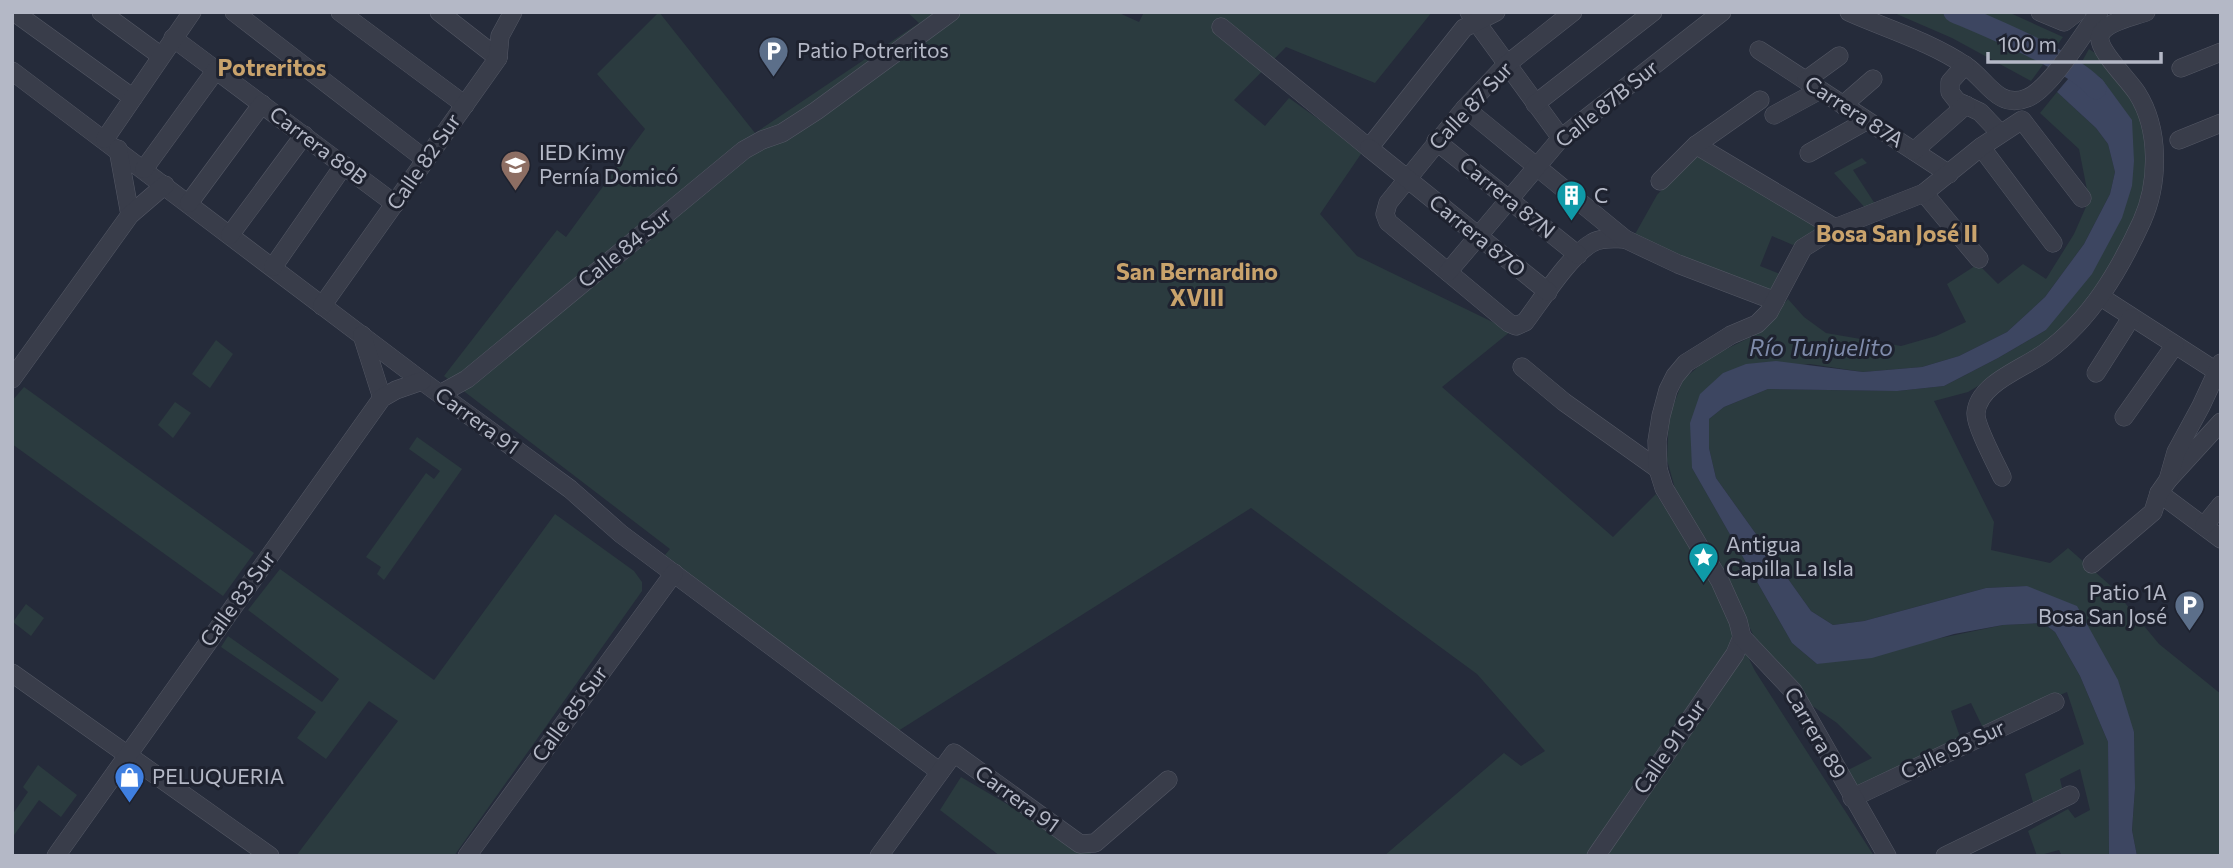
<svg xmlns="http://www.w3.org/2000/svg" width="2233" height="868" font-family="Commissioner,sans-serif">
<rect width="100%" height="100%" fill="#252b3a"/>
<!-- green -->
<g fill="#2b3b3f">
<polygon points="659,12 755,133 919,23 907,12 1117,12 1139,22 1144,12 1432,12 1375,83 1286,47 1234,100 1265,126 1289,98 1363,151 1320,214 1357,256 1511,331 1442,387 1613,537 1656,494 1705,569 1755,671 1874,856 1384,856 1504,753 1521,766 1545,751 1477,674 1251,508 898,731 665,555 670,549 444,376 557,230 566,237 645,129 597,74"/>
<polygon points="1892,12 2008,12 2063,37 2031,81 1952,38"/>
<polygon points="2089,49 2107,61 2145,112 2151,192 2086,309 2054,341 1968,392 1934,401 1994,522 1991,550 2050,563 2068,548 2111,586 2159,644 2221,694 2221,856 2137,856 2132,830 2135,788 2134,732 2027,586 1986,588 1864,621 1833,625 1811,611 1716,478 1709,448 1709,419 1724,407 1768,389 1897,391 1944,386 1998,358 2046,330 2132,186 2102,79 2080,65"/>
<polygon points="2057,92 2096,128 2108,144 2115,172 2110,194 2084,244 2045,297 2007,332 1959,356 1922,367 1863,372 1810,364 1723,373 1692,468 1792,643 1817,664 2003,625 2043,623 2055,632 2080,676 2108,742 2109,856 2062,856 2059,850 2037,856 2028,831 2068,809 2075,818 2090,810 2080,769 2060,779 2063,792 2034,806 2025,774 2084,744 2067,692 1983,728 1971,703 1951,711 1960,737 1855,790 1846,771 1872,758 1837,723 1811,705 1754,637 1717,555 1678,499 1667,460 1669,417 1683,380 1708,358 1755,335 1788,299 1804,317 1826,333 1901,346 1936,336 1966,322 1947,284 1978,264 1998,284 2023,264 2046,279 2074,234 2089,200 2079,149 2040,113"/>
<polygon points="1697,152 1822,228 1793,245 1772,236 1760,266 1780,274 1771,293 1634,236 1657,195"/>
<polygon points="1862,158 1867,163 1853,170 1877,207 1867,210 1834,173"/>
<polygon points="216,340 233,354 210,388 192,374"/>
<polygon points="24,387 254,553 223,596 12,444 12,401"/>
<polygon points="175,402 191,413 173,438 158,425"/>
<polygon points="417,437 462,469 384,580 377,574 381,567 366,557 426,473 434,479 440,471 409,449"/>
<polygon points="555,514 634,571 642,582 642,591 454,856 296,856 398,721 369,701 326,759 297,738 316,712 221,647 228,636 322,702 339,679 248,610 280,569 434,680"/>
<polygon points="26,604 44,618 31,636 13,622"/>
<polygon points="38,765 77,795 61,817 39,800 12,838 12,815 28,792 23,787"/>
<polygon points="961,777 1095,856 1000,856 940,810"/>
</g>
<!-- water -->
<polygon fill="#3d4661" points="2080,65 2102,79 2132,120 2134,161 2132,186 2122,218 2092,274 2046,330 1998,358 1944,386 1897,391 1768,389 1724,407 1709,419 1709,448 1716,478 1811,611 1833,625 1864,621 1986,588 2027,586 2077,606 2118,680 2134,732 2135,788 2132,830 2137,856 2109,856 2108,742 2080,676 2055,632 2043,623 2003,625 1954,634 1872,658 1817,664 1792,643 1692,468 1690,423 1700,394 1723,373 1746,364 1776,361 1863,372 1922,367 1959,356 2007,332 2045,297 2084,244 2110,194 2115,172 2108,144 2096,128 2057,92"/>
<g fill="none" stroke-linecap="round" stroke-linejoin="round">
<!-- river -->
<path stroke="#3d4661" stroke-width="21" d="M1954 12C1989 27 2073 61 2096 89"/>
<defs>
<g id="minor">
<polyline points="14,12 133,98"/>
<polyline points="101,12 161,56"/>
<polyline points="234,12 426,160"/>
<polyline points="340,12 465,105"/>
<polyline points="439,12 498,58"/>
<polyline points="1469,12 1561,138"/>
<path d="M1573 12 1506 65 1465 108 1388 203 1385 214 1388 222 1509 323 1516 326 1525 322C1541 301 1570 255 1592 243 1602 237 1614 239 1625 239"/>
<path d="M1849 12C1887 29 1931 42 1966 66 1986 79 1998 110 2027 98 2050 89 2083 34 2099 12"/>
<polyline points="2040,12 2064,22 2077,12"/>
<polyline points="1221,27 1369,148 1464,28 1496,12"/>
<polyline points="173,38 395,204"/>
<polyline points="1759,50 1949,174"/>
<polyline points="1965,65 1950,82 1950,92 1957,101 1980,112 2000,133"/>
<polyline points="2181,68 2221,52"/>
<polyline points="12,71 422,381 570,489 621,534 940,772"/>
<polyline points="1806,80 1839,56"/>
<polyline points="1535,104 1653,12"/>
<polyline points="1843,105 1873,79"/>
<polyline points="1465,108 1625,239 1678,264 1775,301"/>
<polyline points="1774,115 1820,90"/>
<polyline points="105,139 192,12"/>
<polyline points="2179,140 2221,123"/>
<polyline points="1436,141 1578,255"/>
<polyline points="1696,145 1835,228"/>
<polyline points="1981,147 2053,243"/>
<polyline points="1369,148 1548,292"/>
<polyline points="118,149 130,215"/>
<polyline points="1914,151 1966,105"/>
<polyline points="1809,153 1866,121"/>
<polyline points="144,169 216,70"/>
<polyline points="1660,181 1696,145 1760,100"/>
<polyline points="1924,193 1979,259"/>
<polyline points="189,203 262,104"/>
<polyline points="230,235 304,135"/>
<polyline points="273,267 344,165"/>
<polyline points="1448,272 1561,138 1722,12"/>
<polyline points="2101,297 2216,371"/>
<polyline points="322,306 498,58 500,36 513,12"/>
<polyline points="362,335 382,398"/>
<polyline points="1522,367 1564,402 1658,469"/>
<polyline points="2096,373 2131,318"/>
<polyline points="12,379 130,215 165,185"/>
<polyline points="440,394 467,379 744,150 762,140 782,133 816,111 951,12"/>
<polyline points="2124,417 2175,345"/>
<path d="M2002 477C1996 464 1975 425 1976 413 1978 383 2025 368 2046 352 2091 319 2119 271 2142 221 2159 183 2160 129 2137 93 2129 80 2097 50 2100 36 2104 22 2133 17 2146 12"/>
<polyline points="2168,480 2221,422"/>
<polyline points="2159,493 2221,539"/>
<polyline points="2204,526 2221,505"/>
<polyline points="2092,564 2153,512 2159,493 2168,480 2176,452 2201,406 2221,363"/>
<polyline points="12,673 270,856"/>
<polyline points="1852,798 2055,702"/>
<polyline points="56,856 382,398 396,390 422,381"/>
<polyline points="467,856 674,573"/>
<polyline points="879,856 954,753 1080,844 1095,843 1168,780"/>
<polyline points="1596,856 1735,654 1742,637"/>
<polyline points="1887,856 1793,691 1742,637 1738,621 1720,581 1664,488 1658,469 1657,441 1661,416 1668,390 1675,376 1686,363 1731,335 1757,324 1769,312 1803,248 1835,228 1924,193 1981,147 2022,120 2082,198"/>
<polyline points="1945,856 2070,795"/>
</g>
</defs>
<!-- minor casing -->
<use href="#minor" stroke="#545865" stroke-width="19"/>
<!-- minor -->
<use href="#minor" stroke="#393d4a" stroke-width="18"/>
</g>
<!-- icons -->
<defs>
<symbol id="parking-pin" viewBox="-11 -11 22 30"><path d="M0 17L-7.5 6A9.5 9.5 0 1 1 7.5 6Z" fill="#5c6f8a" stroke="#1e222f"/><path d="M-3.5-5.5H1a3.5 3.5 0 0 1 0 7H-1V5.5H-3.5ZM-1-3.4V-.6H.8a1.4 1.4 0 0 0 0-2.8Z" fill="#fff"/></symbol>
<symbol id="school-pin" viewBox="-11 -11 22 30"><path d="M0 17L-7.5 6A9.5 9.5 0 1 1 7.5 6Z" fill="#8d6e63" stroke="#1e222f"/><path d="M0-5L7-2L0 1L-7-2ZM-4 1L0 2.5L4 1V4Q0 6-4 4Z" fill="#fff"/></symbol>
<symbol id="building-pin" viewBox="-11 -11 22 30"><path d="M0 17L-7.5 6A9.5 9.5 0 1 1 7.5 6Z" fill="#0f9aa8" stroke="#1e222f"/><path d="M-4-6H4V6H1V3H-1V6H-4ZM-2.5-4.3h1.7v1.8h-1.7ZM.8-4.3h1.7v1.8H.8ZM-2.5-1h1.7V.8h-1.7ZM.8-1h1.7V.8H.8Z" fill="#fff"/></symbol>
<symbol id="sight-pin" viewBox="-11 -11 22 30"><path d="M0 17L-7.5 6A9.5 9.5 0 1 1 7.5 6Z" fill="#0f9aa8" stroke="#1e222f"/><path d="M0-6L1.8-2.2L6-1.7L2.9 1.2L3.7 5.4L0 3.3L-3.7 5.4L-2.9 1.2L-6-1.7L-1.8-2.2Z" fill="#fff"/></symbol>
<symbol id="shop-pin" viewBox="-11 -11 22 30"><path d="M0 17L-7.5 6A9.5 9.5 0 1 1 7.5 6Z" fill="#3f7fe0" stroke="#1e222f"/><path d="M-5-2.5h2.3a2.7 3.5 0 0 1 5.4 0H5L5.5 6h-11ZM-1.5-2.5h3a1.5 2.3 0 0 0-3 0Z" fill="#fff"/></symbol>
</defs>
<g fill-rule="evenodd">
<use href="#parking-pin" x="756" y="34" width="35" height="47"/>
<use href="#school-pin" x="498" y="148" width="35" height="47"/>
<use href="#building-pin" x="1554" y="178" width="35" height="47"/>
<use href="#sight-pin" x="1686" y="540" width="35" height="47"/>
<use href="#parking-pin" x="2172" y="588" width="35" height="47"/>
<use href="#shop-pin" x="112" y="760" width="35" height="47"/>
</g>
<g text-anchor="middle" stroke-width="6" stroke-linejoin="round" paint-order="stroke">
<!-- poi labels -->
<g font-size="21" fill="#b4b8c6" stroke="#1e222f" text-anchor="start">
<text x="797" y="58">Patio Potreritos</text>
<text x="539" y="160">IED Kimy<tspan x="539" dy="24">Pernía Domicó</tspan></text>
<text x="1594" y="203">C</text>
<text x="1726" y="552">Antigua<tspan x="1726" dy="24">Capilla La Isla</tspan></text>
<text x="2167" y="600" text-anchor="end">Patio 1A<tspan x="2167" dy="24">Bosa San José</tspan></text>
<text x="152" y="784">PELUQUERIA</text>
</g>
<!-- street labels -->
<g font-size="21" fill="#b4b8c6" stroke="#1e222f">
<text transform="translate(1607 104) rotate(-39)" y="7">Calle 87B Sur</text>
<text transform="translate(1471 106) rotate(-47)" y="7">Calle 87 Sur</text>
<text transform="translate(1854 112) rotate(33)" y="7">Carrera 87A</text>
<text transform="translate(318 146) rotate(37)" y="7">Carrera 89B</text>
<text transform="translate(424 162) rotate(-55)" y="7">Calle 82 Sur</text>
<text transform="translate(1507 198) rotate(39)" y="7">Carrera 87N</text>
<text transform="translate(1477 236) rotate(39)" y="7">Carrera 87O</text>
<text transform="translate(625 248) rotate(-39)" y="7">Calle 84 Sur</text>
<text transform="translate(477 421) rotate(36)" y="7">Carrera 91</text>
<text transform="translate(238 599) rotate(-54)" y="7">Calle 83 Sur</text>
<text transform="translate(570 714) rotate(-54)" y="7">Calle 85 Sur</text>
<text transform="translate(1815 733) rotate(60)" y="7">Carrera 89</text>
<text transform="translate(1670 747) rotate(-55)" y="7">Calle 91 Sur</text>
<text transform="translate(1953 750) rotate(-25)" y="7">Calle 93 Sur</text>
<text transform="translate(1017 799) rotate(36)" y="7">Carrera 91</text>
</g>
<!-- neighbourhood labels -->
<g font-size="23" font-weight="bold" fill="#c9a36c" stroke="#1e222f">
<text x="272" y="76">Potreritos</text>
<text x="1897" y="242">Bosa San José II</text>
<text x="1197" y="280">San Bernardino<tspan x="1197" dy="26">XVIII</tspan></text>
</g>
<!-- water labels -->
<g font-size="23" font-style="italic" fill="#7f8baa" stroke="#1e222f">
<text x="1821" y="356">Río Tunjuelito</text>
</g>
</g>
<!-- border -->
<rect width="2233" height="868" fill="none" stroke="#b4b8c6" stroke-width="28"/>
<!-- scale -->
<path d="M1988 52v10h173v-10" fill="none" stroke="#b4b8c6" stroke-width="3.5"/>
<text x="1998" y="52" font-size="21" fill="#b4b8c6" stroke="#1e222f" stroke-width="5" paint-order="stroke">100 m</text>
</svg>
